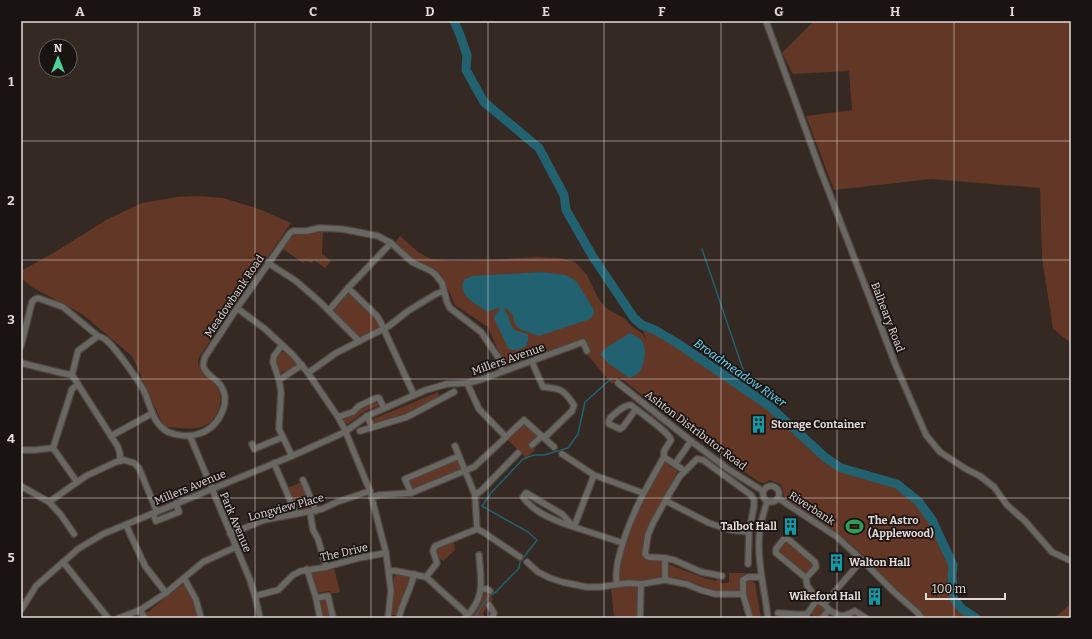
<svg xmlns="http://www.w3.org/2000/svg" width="1092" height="639" font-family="Bitter,serif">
<rect width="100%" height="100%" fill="#352923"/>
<!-- green -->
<g fill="#633726">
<polygon points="814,21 1071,21 1071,343 1053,329 1042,258 1040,188 931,179 834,190 806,116 852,110 849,71 793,74 782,53"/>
<path d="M198 196 223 198 259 209 291 223 199 357C192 377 230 379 218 410 208 436 185 427 164 427L132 356 82 314 32 287 21 278V271L55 252 106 220 142 203 177 197Z"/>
<polygon points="322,232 323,232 322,254 331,261 325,268 314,260 312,263 305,261 303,263 283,249 293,235 304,235"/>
<polygon points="400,236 418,252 431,259 450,261 489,260 537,257 560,258 575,262 587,275 598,298 606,308 625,319 631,326 643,334 646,341 642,325 655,330 678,343 768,405 826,458 841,468 897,484 919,502 932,520 953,565 952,576 954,599 970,618 923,618 922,613 883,578 865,557 844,538 785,499 782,487 780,484 770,480 764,483 759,482 701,440 619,377 612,384 580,346 535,363 532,356 505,367 488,327 455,305 441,274 412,260 395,243"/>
<path d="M347 294H351C359 302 378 317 380 328L360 338 334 313V310Z"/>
<path d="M283 352H285L297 364 290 370 279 373C276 364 271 356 283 352Z"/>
<polygon points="438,392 439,397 407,415 374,424 371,420"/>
<polygon points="375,402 378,403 378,406 365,411 348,424 344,423 342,418 352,415"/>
<polygon points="523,423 526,423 538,435 530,444 535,450 526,458 507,439"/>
<polygon points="456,460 458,460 461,466 460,469 413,488 411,487 409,480"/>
<path d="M664 461 678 470 664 500 643 553 663 561 662 575C651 584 633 580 619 580L618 577 624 544 635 515Z"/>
<polygon points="302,482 313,507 311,509 298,511 297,510 287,488"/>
<polygon points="451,541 454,543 455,550 443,561 439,559 436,549"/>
<polygon points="784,541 787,541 813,562 813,565 807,574 805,574 779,552 778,550"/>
<path d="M668 564 704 578 716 581 717 578 720 579 721 583H729V573H745L744 576 740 582 739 590C713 599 693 576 669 577L667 575Z"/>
<polygon points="332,567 332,569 334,568 340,592 330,594 330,591 317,593 311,573 312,572"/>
<path d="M396 574 408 576 410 578C407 591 400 602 397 615H392L394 578Z"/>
<path d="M751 580 755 583 761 618H753C750 609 741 590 748 581Z"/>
<polygon points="185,583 190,591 199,618 147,618 145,614"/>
<polygon points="627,586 636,587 638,590 637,618 614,618 611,588"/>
<polygon points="485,592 489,593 493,599 483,613 485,617 484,618 469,618 476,608"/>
<polygon points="326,598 331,618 322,618 319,601"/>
<polygon points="818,603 820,603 826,610 819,618 815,618 810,613"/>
<polygon points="1071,603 1071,618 1055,618"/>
</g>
<!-- water -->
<g fill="#216170">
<path d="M542 272 566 275 576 281 593 308 594 314 590 319 539 336 520 329 517 326 514 322 513 315 506 308H497L488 312C477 304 457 296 464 280L472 276Z"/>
<path d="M502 311 506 312C510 317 509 325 515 330 519 332 524 332 528 335V341L526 346C520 350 514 352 508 348L494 318 497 312Z"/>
<path d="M630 333C635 336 641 338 643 343 647 350 644 365 640 371 637 375 633 376 629 378L609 364 600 354 606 348Z"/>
</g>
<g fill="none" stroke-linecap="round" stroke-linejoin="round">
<!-- stream -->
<g stroke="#216170" stroke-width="1.5">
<polyline points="702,249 746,378 747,391"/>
<polyline points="475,618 481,607 489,596 496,592 519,568 520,562 537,540 528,532 482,506 491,493 523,459 534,455 544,455 568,448 578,434 585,402 612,378"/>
</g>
<!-- canal -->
<polyline stroke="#216170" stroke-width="5.5" points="502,311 502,307"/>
<!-- river -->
<polyline stroke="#216170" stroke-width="9" points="454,21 460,35 467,55 466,70 484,102 539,148 564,195 566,210 593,257 634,318 642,325 655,330 677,343 768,405 826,458 841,468 897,484 919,502 932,520 953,565 952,576 954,599 962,609 976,618"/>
<defs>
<g id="street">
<polyline points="766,21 820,169 896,366 926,435 940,452 966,469 980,476 994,487 1007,505 1025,521 1052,552 1071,561"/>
<polyline points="268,263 296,281 320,302 359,341"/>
<polyline points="348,288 377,316 380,321 414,395"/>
<polyline points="237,308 265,329 293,355 308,373 338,417 344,428 370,491 386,553 391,591 388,618"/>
<polyline points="329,310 348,288 391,243"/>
<polyline points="282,345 274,356 273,362 279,380 281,392 279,429 292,456"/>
<polyline points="21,346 32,302 35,299 38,298 63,307 98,336"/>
<path d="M532 362 543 387C562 389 563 389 574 405L572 411 544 438"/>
<polyline points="21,363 62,373 72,375"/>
<polyline points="308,373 336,353 389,326 408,311 436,294 444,291"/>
<polyline points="279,380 302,365"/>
<polyline points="467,383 479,409 506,437"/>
<polyline points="618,383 691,441 728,469 763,491"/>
<polyline points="367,416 372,427"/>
<polyline points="338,417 353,412 359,406 376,398 379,398 384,408"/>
<polyline points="360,431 407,417 454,392"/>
<polyline points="111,436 151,414"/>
<polyline points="190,436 250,580 255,596 260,618"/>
<polyline points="252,444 254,449 283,437"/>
<polyline points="532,445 542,436"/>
<polyline points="455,446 459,456"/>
<polyline points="21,450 35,450 53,448"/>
<polyline points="562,454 594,475 643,493"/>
<polyline points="664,457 685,471"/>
<path d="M120 461V454L118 447 72 375 78 351 98 336C101 337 104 338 106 340 115 347 139 381 144 391 151 406 152 423 168 432 177 436 189 437 198 434 217 429 232 404 221 386 217 379 207 376 204 368 202 364 204 361 205 357L237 308 290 233 293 231H307L319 228 342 229 378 236 391 243 412 262 431 271 436 275 442 283 447 302 450 308 481 332 498 357 503 371"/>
<polyline points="274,463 296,514"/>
<polyline points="675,464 691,441"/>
<path d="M594 475 574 527C558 522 533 512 523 497L526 493 562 514 574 527 623 543"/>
<polyline points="303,480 316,511"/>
<polyline points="77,482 53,448 72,389 78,384"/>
<circle cx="771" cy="494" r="8"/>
<polyline points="21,486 49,502 61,515 74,534"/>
<polyline points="411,493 405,479 459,456 475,495 477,529 483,532 520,557"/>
<polyline points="475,495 482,490 518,453"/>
<polyline points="372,497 380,495 411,493 474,467 524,420 554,447"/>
<polyline points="778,498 837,537 862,560 894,592 918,613 921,618"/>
<polyline points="666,501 709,523 730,530 749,532"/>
<polyline points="49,502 86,476 116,462 124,460 134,463 139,468 157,512"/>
<path d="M767 502C763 514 759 528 759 541 758 567 765 592 768 618"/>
<polyline points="310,512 313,530 318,539 326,567"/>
<polyline points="153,513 156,521 179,512 176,503"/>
<polyline points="126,525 145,566 166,593"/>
<polyline points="230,534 264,520 322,509 337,502 370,491"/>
<polyline points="63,562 108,618"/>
<polyline points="527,562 538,572 550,578 562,582 586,587 600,587 628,583 641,584 665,580 686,584 701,590 715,594 743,594"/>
<polyline points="307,569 316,598 320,618"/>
<polyline points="389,571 396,571 426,577 468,615"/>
<polyline points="722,576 701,572 674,560 665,558 648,557 645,554 648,535 653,523 669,494 680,476 697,459 703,460 751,495 754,500 754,506 749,532 748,564"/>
<polyline points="426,577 437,563 433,551 435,546 477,529"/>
<polyline points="184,578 196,600 201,618"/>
<polyline points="806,578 816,567 815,562 788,539 784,539 776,549 776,553 806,578 807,585 817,600"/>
<polyline points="665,580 665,558"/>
<path d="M617 584C615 573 617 563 620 553 629 518 646 488 664 457V451L671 440C668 431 640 413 631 405 623 405 616 413 610 418L609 421V424L620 429 623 427 636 409"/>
<polyline points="481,589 487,589 490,591"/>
<polyline points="255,596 278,590 293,575 301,571 322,568 359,558 386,553"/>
<polyline points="316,598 328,596 333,618"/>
<polyline points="824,604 862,560"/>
<polyline points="489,605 494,613 492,618"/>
<polyline points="21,610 36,586 78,549 103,534 292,456 345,432 367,416 426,390 447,384 467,383 480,380 583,342 587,351"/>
<polyline points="140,610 145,618"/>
<path d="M829 610C843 618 842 617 855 611L866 618"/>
<path d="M778 613C788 613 797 615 807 614"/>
<polyline points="807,614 817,600 824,604 829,610 822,618"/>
<polyline points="119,618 140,610 166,593 203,562 236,547"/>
<path d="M399 618C402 602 411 590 414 574"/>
<path d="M465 618C486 597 481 582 479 555"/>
<polyline points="640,618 641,584"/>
<polyline points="750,618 743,594 743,580 748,577 761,577"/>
</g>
</defs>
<!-- street casing -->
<use href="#street" stroke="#514540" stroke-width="8"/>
<!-- street -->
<use href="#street" stroke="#686761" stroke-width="5.5"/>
</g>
<!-- grid -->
<path fill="none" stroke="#e3dad7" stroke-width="1" stroke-opacity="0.55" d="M138 21V618M255 21V618M371 21V618M488 21V618M604 21V618M721 21V618M837 21V618M954 21V618M21 141H1071M21 260H1071M21 379H1071M21 498H1071"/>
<!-- icons -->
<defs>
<symbol id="building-bare" viewBox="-9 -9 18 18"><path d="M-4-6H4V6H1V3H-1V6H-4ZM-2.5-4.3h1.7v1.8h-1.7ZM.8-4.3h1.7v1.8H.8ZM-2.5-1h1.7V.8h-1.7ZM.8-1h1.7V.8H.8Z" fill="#0f9aa8" stroke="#191311" stroke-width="2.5" paint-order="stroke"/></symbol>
<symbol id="stadium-bare" viewBox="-9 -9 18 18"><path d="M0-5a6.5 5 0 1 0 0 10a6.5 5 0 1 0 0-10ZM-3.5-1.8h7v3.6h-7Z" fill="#2e9e5b" stroke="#191311" stroke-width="2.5" paint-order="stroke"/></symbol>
</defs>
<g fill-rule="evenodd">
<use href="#building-bare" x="746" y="412" width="25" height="25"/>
<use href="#building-bare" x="778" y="514" width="25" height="25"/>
<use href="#stadium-bare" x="842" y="514" width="25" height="25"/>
<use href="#building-bare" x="824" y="550" width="25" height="25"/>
<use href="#building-bare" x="862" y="584" width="25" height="25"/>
</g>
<g text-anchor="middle" stroke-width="3.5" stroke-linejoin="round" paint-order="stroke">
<!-- street labels -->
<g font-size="11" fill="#e3dad7" stroke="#191311">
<text transform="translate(234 296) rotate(-56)" y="4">Meadowbank Road</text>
<text transform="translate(888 317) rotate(69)" y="4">Balheary Road</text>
<text transform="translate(508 359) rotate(-19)" y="4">Millers Avenue</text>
<text transform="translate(696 430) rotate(37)" y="4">Ashton Distributor Road</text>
<text transform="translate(190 487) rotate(-22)" y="4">Millers Avenue</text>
<text transform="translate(286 507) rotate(-15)" y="4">Longview Place</text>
<text transform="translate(812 508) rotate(33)" y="4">Riverbank</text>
<text transform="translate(236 522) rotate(67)" y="4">Park Avenue</text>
<text transform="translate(344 552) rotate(-13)" y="4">The Drive</text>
</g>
<!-- poi labels -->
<g font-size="11" font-weight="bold" fill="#e3dad7" stroke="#191311" text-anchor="start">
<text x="771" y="428">Storage Container</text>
<text x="868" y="524">The Astro<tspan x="868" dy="13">(Applewood)</tspan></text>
<text x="777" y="530" text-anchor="end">Talbot Hall</text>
<text x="849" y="566">Walton Hall</text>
<text x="861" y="600" text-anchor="end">Wikeford Hall</text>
</g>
<!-- water labels -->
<g font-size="12" font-style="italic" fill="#69e0fd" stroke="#191311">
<text transform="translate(740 373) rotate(35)" y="4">Broadmeadow River</text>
</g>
</g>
<!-- border -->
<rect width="1092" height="639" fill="none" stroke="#191311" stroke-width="44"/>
<!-- north arrow -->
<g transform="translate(58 58)"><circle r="19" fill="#191311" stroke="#6a6360"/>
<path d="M0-3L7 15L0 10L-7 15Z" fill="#4dd39a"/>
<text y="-6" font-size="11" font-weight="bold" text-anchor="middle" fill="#e3dad7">N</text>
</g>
<!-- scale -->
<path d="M926 593v6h79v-6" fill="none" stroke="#e3dad7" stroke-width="2"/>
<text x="932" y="593" font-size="12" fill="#e3dad7" stroke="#191311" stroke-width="3" paint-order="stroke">100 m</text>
<rect x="22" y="22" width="1048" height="595" fill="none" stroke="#e3dad7" stroke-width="1.5"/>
<g font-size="13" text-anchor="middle" font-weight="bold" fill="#e3dad7">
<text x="80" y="16">A</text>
<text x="197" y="16">B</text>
<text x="313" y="16">C</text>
<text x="430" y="16">D</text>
<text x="546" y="16">E</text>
<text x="662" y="16">F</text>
<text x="779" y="16">G</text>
<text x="895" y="16">H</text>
<text x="1012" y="16">I</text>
<text x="11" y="86">1</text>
<text x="11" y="205">2</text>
<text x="11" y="324">3</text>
<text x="11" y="443">4</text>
<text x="11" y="562">5</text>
</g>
</svg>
